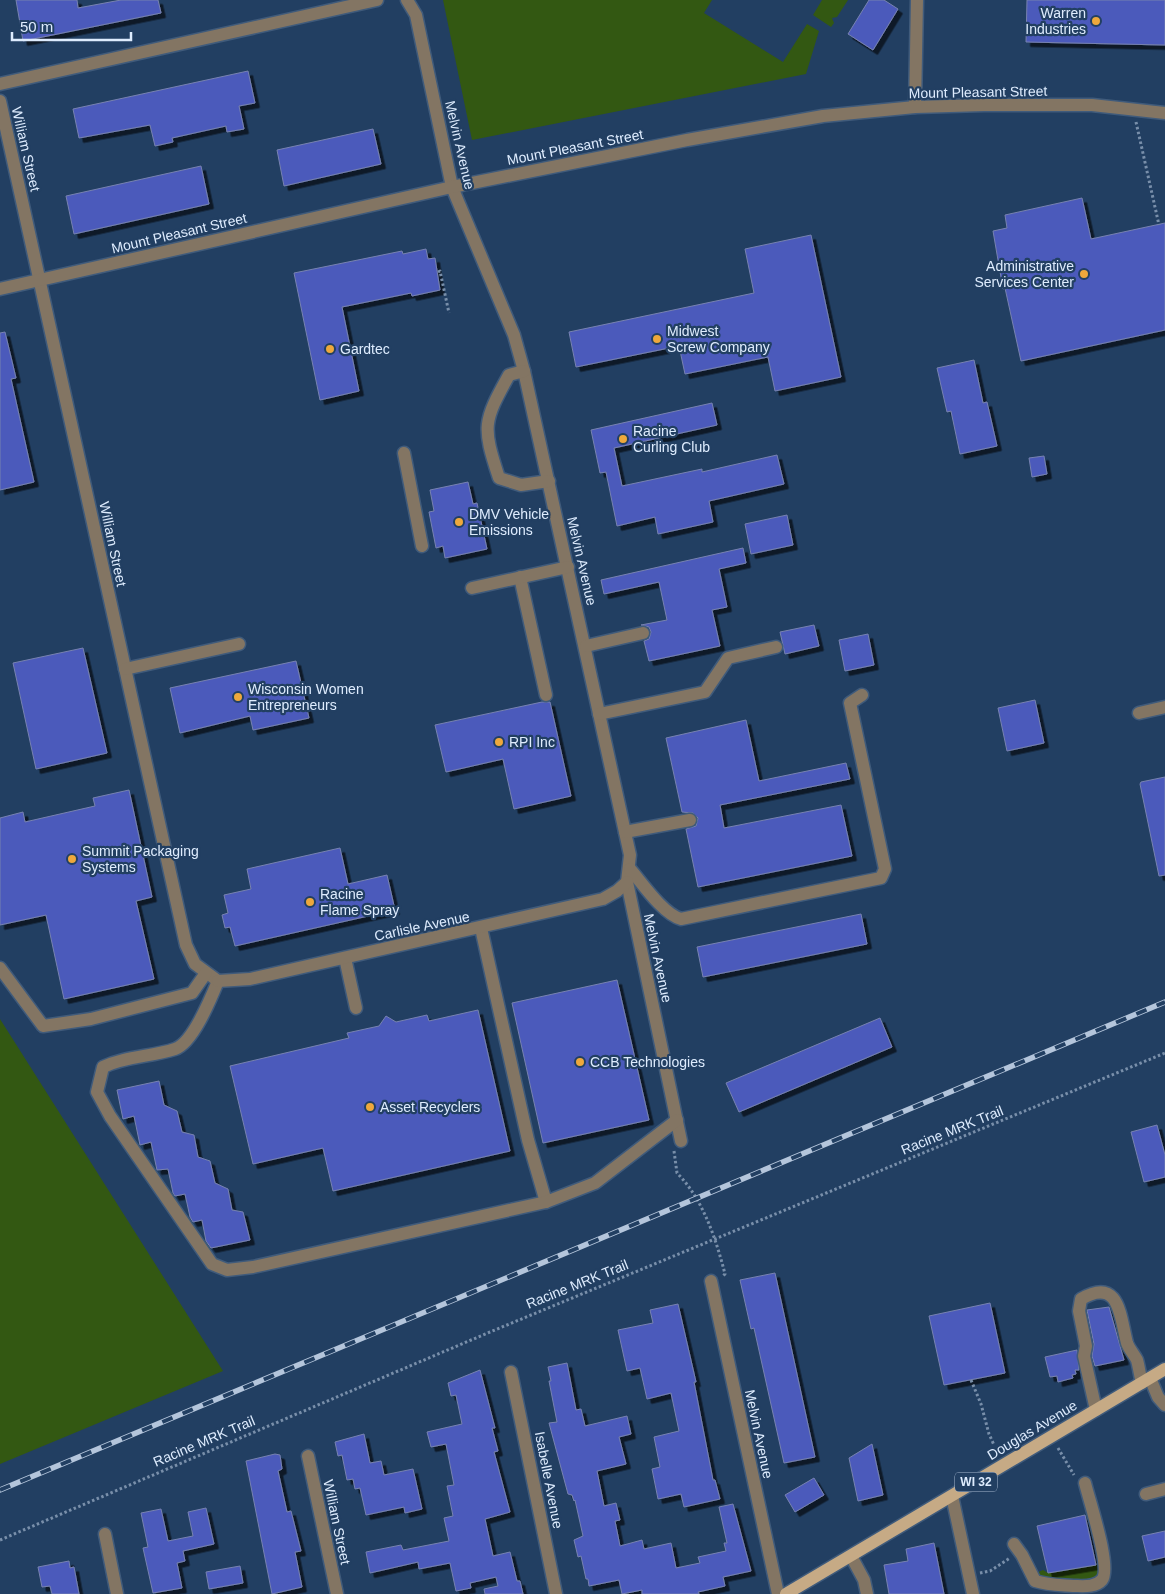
<svg xmlns="http://www.w3.org/2000/svg" width="1165" height="1594" font-family="Helvetica,sans-serif">
<defs>
<filter id="shadow"><feDropShadow dx="4.5" dy="4.5" stdDeviation="0" flood-color="#0009"/></filter>
</defs>
<rect width="100%" height="100%" fill="#223f62"/>
<!-- green -->
<g fill="#335812">
<polygon points="443,0 712,0 704,13 783,62 807,24 819,31 806,74 472,140"/>
<polygon points="822,0 848,0 837,17 832,18 834,23 831,27 813,15"/>
<polygon points="0,1019 223,1371 0,1464"/>
<polygon points="1099,1564 1101,1575 1090,1583 1051,1581 1034,1574 1043,1570 1048,1573"/>
</g>
<!-- building -->
<g fill="#4c5abb" stroke="#7782b0" filter="url(#shadow)">
<polygon points="16,0 77,0 78,8 121,0 158,0 161,13 23,41"/>
<polygon points="869,0 884,0 898,9 873,50 848,34"/>
<polygon points="1027,0 1165,0 1165,45 1026,42"/>
<polygon points="248,71 255,103 239,106 244,129 227,132 226,126 172,138 173,142 155,146 150,125 79,138 73,109"/>
<polygon points="373,129 381,164 284,186 277,150"/>
<polygon points="201,166 209,204 74,234 66,196"/>
<polygon points="1082,198 1091,239 1165,223 1165,330 1021,361 1005,288 1003,289 993,231 1007,228 1005,215"/>
<polygon points="811,235 841,377 775,391 768,357 685,374 679,346 576,367 569,332 754,293 745,249"/>
<polygon points="426,249 428,259 435,258 440,290 412,296 411,293 342,307 359,391 320,400 294,273 402,251 403,254"/>
<polygon points="5,332 16,378 11,379 34,482 0,490 0,333"/>
<polygon points="974,360 983,403 987,402 997,446 960,454 951,411 947,412 937,368"/>
<polygon points="712,403 717,425 614,448 622,486 702,469 702,472 777,455 784,484 709,501 713,522 658,534 655,517 617,526 606,472 600,473 591,430"/>
<polygon points="1044,456 1047,474 1032,477 1029,458"/>
<polygon points="468,482 473,504 477,503 487,549 445,558 443,546 436,548 429,512 434,511 430,490"/>
<polygon points="787,515 793,545 751,554 745,524"/>
<polygon points="743,548 746,563 719,569 727,607 712,610 720,646 649,661 644,641 649,639 651,632 649,627 641,625 667,620 659,582 604,594 601,580"/>
<polygon points="814,625 819,646 785,654 780,632"/>
<polygon points="868,634 874,665 845,671 839,640"/>
<polygon points="83,648 107,753 36,769 13,663"/>
<polygon points="296,661 309,718 253,730 250,716 180,733 170,688"/>
<polygon points="1035,700 1044,743 1007,751 998,708"/>
<polygon points="542,702 550,702 571,796 514,809 503,759 446,772 435,725"/>
<polygon points="746,720 759,781 846,763 850,779 720,805 724,828 841,805 852,856 698,887 686,829 696,826 698,818 693,813 682,812 666,738"/>
<polygon points="1165,777 1165,875 1159,876 1140,784 1141,782"/>
<polygon points="129,790 152,897 136,901 154,979 64,999 46,915 0,925 0,818 23,812 25,822 95,806 93,798"/>
<polygon points="340,848 348,884 387,875 395,910 235,946 230,927 225,928 222,915 228,913 224,895 251,889 247,869"/>
<polygon points="861,914 867,944 703,977 697,947"/>
<polygon points="617,980 649,1120 543,1143 512,1003"/>
<polygon points="478,1010 510,1151 333,1191 323,1148 253,1164 230,1066 349,1038 347,1033 379,1026 386,1016 396,1022 427,1015 429,1021"/>
<polygon points="880,1018 892,1047 739,1112 726,1083"/>
<polygon points="159,1081 164,1105 177,1111 182,1132 194,1135 198,1157 210,1161 215,1183 228,1189 232,1210 243,1212 250,1240 211,1248 206,1241 202,1220 193,1222 190,1217 185,1194 175,1196 173,1193 168,1169 157,1170 151,1142 140,1145 134,1116 123,1119 117,1090"/>
<polygon points="1157,1125 1165,1155 1165,1177 1144,1182 1131,1132"/>
<polygon points="775,1273 815,1457 784,1463 754,1328 751,1329 740,1280"/>
<polygon points="990,1303 1005,1373 944,1385 929,1316"/>
<polygon points="678,1304 696,1382 694,1382 713,1480 715,1480 720,1499 684,1507 681,1494 658,1499 652,1469 660,1467 654,1437 679,1431 671,1393 647,1399 640,1368 627,1371 618,1330 653,1323 650,1310"/>
<polygon points="1109,1307 1124,1360 1095,1366 1092,1356 1094,1344 1087,1310"/>
<polygon points="1077,1350 1079,1370 1075,1370 1076,1374 1072,1375 1073,1378 1058,1382 1057,1376 1050,1377 1045,1357"/>
<polygon points="567,1363 576,1410 581,1409 585,1426 627,1416 631,1434 619,1437 626,1464 597,1471 604,1506 616,1503 620,1520 615,1521 620,1546 642,1540 644,1549 671,1543 676,1568 700,1563 698,1557 726,1551 724,1543 727,1543 719,1507 733,1504 751,1571 723,1577 725,1586 698,1592 699,1594 642,1594 642,1590 622,1594 619,1580 589,1586 588,1579 586,1579 581,1556 578,1557 574,1540 583,1536 575,1500 574,1501 572,1495 568,1494 549,1423 557,1422 549,1381 551,1381 548,1367"/>
<polygon points="480,1370 495,1428 492,1428 498,1451 494,1452 510,1512 485,1519 493,1556 510,1552 517,1581 520,1581 523,1594 485,1594 484,1589 498,1586 496,1577 470,1583 471,1588 456,1591 450,1563 419,1569 418,1562 370,1573 366,1552 401,1545 403,1550 449,1541 444,1518 453,1516 447,1486 454,1485 446,1444 431,1447 427,1432 462,1424 456,1395 451,1396 448,1383"/>
<polygon points="364,1434 370,1463 381,1461 384,1475 413,1469 422,1509 405,1513 404,1507 366,1515 360,1488 355,1489 353,1479 347,1480 342,1455 338,1456 335,1442"/>
<polygon points="872,1444 883,1495 858,1501 849,1458"/>
<polygon points="275,1454 280,1455 282,1469 278,1471 287,1512 291,1511 301,1551 295,1552 302,1587 272,1594 246,1461"/>
<polygon points="814,1478 824,1495 795,1512 785,1495"/>
<polygon points="206,1508 214,1544 183,1551 185,1561 177,1563 182,1588 153,1593 143,1548 148,1547 141,1513 161,1509 168,1541 193,1536 188,1512"/>
<polygon points="1085,1515 1096,1565 1048,1573 1037,1526"/>
<polygon points="1165,1531 1165,1557 1148,1561 1142,1536"/>
<polygon points="934,1543 944,1594 889,1594 884,1565 908,1561 906,1549"/>
<polygon points="69,1561 70,1568 74,1567 79,1594 52,1594 50,1586 42,1587 38,1567"/>
<polygon points="240,1566 243,1583 209,1589 206,1572"/>
</g>
<g fill="none" stroke-linecap="round" stroke-linejoin="round">
<defs>
<g id="minor">
<polyline points="407,0 416,15 452,187 514,335 524,371 630,855 627,882 681,1141"/>
<polyline points="0,84 377,0"/>
<polyline points="0,101 186,945 195,964 218,981"/>
<polyline points="915,107 917,0"/>
<polyline points="0,289 452,187 687,140 823,116 915,107 984,105 1092,105 1165,113"/>
<path d="M524 371 509 375C483 422 482 426 499 478L521 485 549 481"/>
<polyline points="404,453 422,546"/>
<polyline points="520,577 546,695"/>
<polyline points="472,588 568,567"/>
<polyline points="586,646 643,633"/>
<polyline points="125,669 239,644"/>
<polyline points="1139,713 1165,707"/>
<polyline points="599,714 705,692 728,658 776,647"/>
<polyline points="625,832 690,820"/>
<path d="M630 869C642 883 663 914 681 919L881 878 885 869 850 703 862 695"/>
<polyline points="481,928 528,1140 546,1202"/>
<polyline points="345,958 356,1008"/>
<polyline points="0,968 43,1026 91,1019 192,993 206,973"/>
<path d="M218 981C211 998 193 1043 175 1049 151 1057 126 1056 103 1067L97 1092 110 1116 212 1264 227 1270 253 1267 546 1202 595 1183 677 1120"/>
<polyline points="218,981 250,979 603,899 617,891 627,882"/>
<polyline points="711,1281 778,1594"/>
<polyline points="511,1372 556,1594"/>
<polyline points="1150,1378 1158,1397 1165,1405"/>
<path d="M1096 1410 1084 1356 1086 1346 1079 1311 1081 1299C1120 1276 1120 1317 1127 1343 1129 1349 1134 1354 1137 1360 1139 1367 1140 1376 1142 1383"/>
<polyline points="308,1456 337,1594"/>
<polyline points="1146,1494 1165,1489"/>
<polyline points="952,1496 973,1594"/>
<polyline points="105,1534 117,1594"/>
<path d="M1014 1544 1022 1555 1035 1581C1047 1585 1060 1585 1073 1586 1082 1586 1095 1588 1102 1580 1112 1568 1089 1500 1085 1483"/>
<polyline points="851,1556 864,1580 867,1594"/>
</g>
<polyline id="major" points="786,1594 1165,1369"/>
</defs>
<!-- minor casing -->
<use href="#minor" stroke="#405b7b" stroke-width="15"/>
<!-- major casing -->
<use href="#major" stroke="#405b7b" stroke-width="15"/>
<!-- path -->
<g stroke="#798faa" stroke-width="3" stroke-dasharray="2.5 2.5" stroke-linecap="butt">
<polyline points="1136,122 1159,225"/>
<polyline points="438,272 440,271 449,313"/>
<path d="M674 1151 677 1173C703 1199 716 1239 725 1274L723 1276"/>
<polyline points="971,1380 981,1404 989,1434 994,1445"/>
<polyline points="1058,1448 1074,1475"/>
<polyline points="0,1540 490,1332 1165,1053"/>
<polyline points="980,1573 990,1571 1010,1558"/>
</g>
<!-- minor -->
<use href="#minor" stroke="#837563" stroke-width="12"/>
<!-- major -->
<use href="#major" stroke="#c6aa85" stroke-width="12"/>
<defs>
<polyline id="rail" points="0,1490 1165,1002"/>
</defs>
<!-- rail casing -->
<use href="#rail" stroke="#b4c5db" stroke-width="5.5"/>
<!-- rail -->
<use href="#rail" stroke="#223f62" stroke-width="4" stroke-dasharray="11" stroke-linecap="butt"/>
</g>
<!-- markers -->
<g fill="#eea83c" stroke="#223f62" stroke-width="2">
<circle cx="1096" cy="21" r="5"/>
<circle cx="1084" cy="274" r="5"/>
<circle cx="657" cy="339" r="5"/>
<circle cx="330" cy="349" r="5"/>
<circle cx="623" cy="439" r="5"/>
<circle cx="459" cy="522" r="5"/>
<circle cx="238" cy="697" r="5"/>
<circle cx="499" cy="742" r="5"/>
<circle cx="72" cy="859" r="5"/>
<circle cx="310" cy="902" r="5"/>
<circle cx="580" cy="1062" r="5"/>
<circle cx="370" cy="1107" r="5"/>
</g>
<g text-anchor="middle" stroke-width="4.5" stroke-linejoin="round" paint-order="stroke">
<!-- shield labels -->
<rect fill="#223f62" stroke="#a6b8cf" stroke-width="1" x="955" y="1472.5" width="42" height="19" rx="4"/>
<g font-size="12" font-weight="bold" fill="#deecfe">
<text x="976" y="1486">WI 32</text>
</g>
<!-- poi labels -->
<g font-size="14" fill="#deecfe" stroke="#223f62" text-anchor="start">
<text x="1086" y="18" text-anchor="end">Warren<tspan x="1086" dy="16">Industries</tspan></text>
<text x="1074" y="271" text-anchor="end">Administrative<tspan x="1074" dy="16">Services Center</tspan></text>
<text x="667" y="336">Midwest<tspan x="667" dy="16">Screw Company</tspan></text>
<text x="340" y="354">Gardtec</text>
<text x="633" y="436">Racine<tspan x="633" dy="16">Curling Club</tspan></text>
<text x="469" y="519">DMV Vehicle<tspan x="469" dy="16">Emissions</tspan></text>
<text x="248" y="694">Wisconsin Women<tspan x="248" dy="16">Entrepreneurs</tspan></text>
<text x="509" y="747">RPI Inc</text>
<text x="82" y="856">Summit Packaging<tspan x="82" dy="16">Systems</tspan></text>
<text x="320" y="899">Racine<tspan x="320" dy="16">Flame Spray</tspan></text>
<text x="590" y="1067">CCB Technologies</text>
<text x="380" y="1112">Asset Recyclers</text>
</g>
<!-- street labels -->
<g font-size="14" fill="#deecfe" stroke="#223f62">
<text transform="translate(978 92) rotate(-1)" y="5">Mount Pleasant Street</text>
<text transform="translate(460 145) rotate(77)" y="5">Melvin Avenue</text>
<text transform="translate(575 147) rotate(-11)" y="5">Mount Pleasant Street</text>
<text transform="translate(26 149) rotate(77)" y="5">William Street</text>
<text transform="translate(179 233) rotate(-13)" y="5">Mount Pleasant Street</text>
<text transform="translate(113 544) rotate(78)" y="5">William Street</text>
<text transform="translate(582 561) rotate(77)" y="5">Melvin Avenue</text>
<text transform="translate(422 926) rotate(-12)" y="5">Carlisle Avenue</text>
<text transform="translate(658 958) rotate(78)" y="5">Melvin Avenue</text>
<text transform="translate(952 1130) rotate(-22)" y="5">Racine MRK Trail</text>
<text transform="translate(577 1284) rotate(-22)" y="5">Racine MRK Trail</text>
<text transform="translate(1032 1430) rotate(-31)" y="5">Douglas Avenue</text>
<text transform="translate(759 1434) rotate(78)" y="5">Melvin Avenue</text>
<text transform="translate(204 1441) rotate(-23)" y="5">Racine MRK Trail</text>
<text transform="translate(549 1480) rotate(79)" y="5">Isabelle Avenue</text>
<text transform="translate(337 1522) rotate(78)" y="5">William Street</text>
</g>
</g>
<!-- scale -->
<path d="M12 32v8h119v-8" fill="none" stroke="#deecfe" stroke-width="2.5"/>
<text x="20" y="32" font-size="15" fill="#deecfe" stroke="#223f62" stroke-width="4" paint-order="stroke">50 m</text>
</svg>
